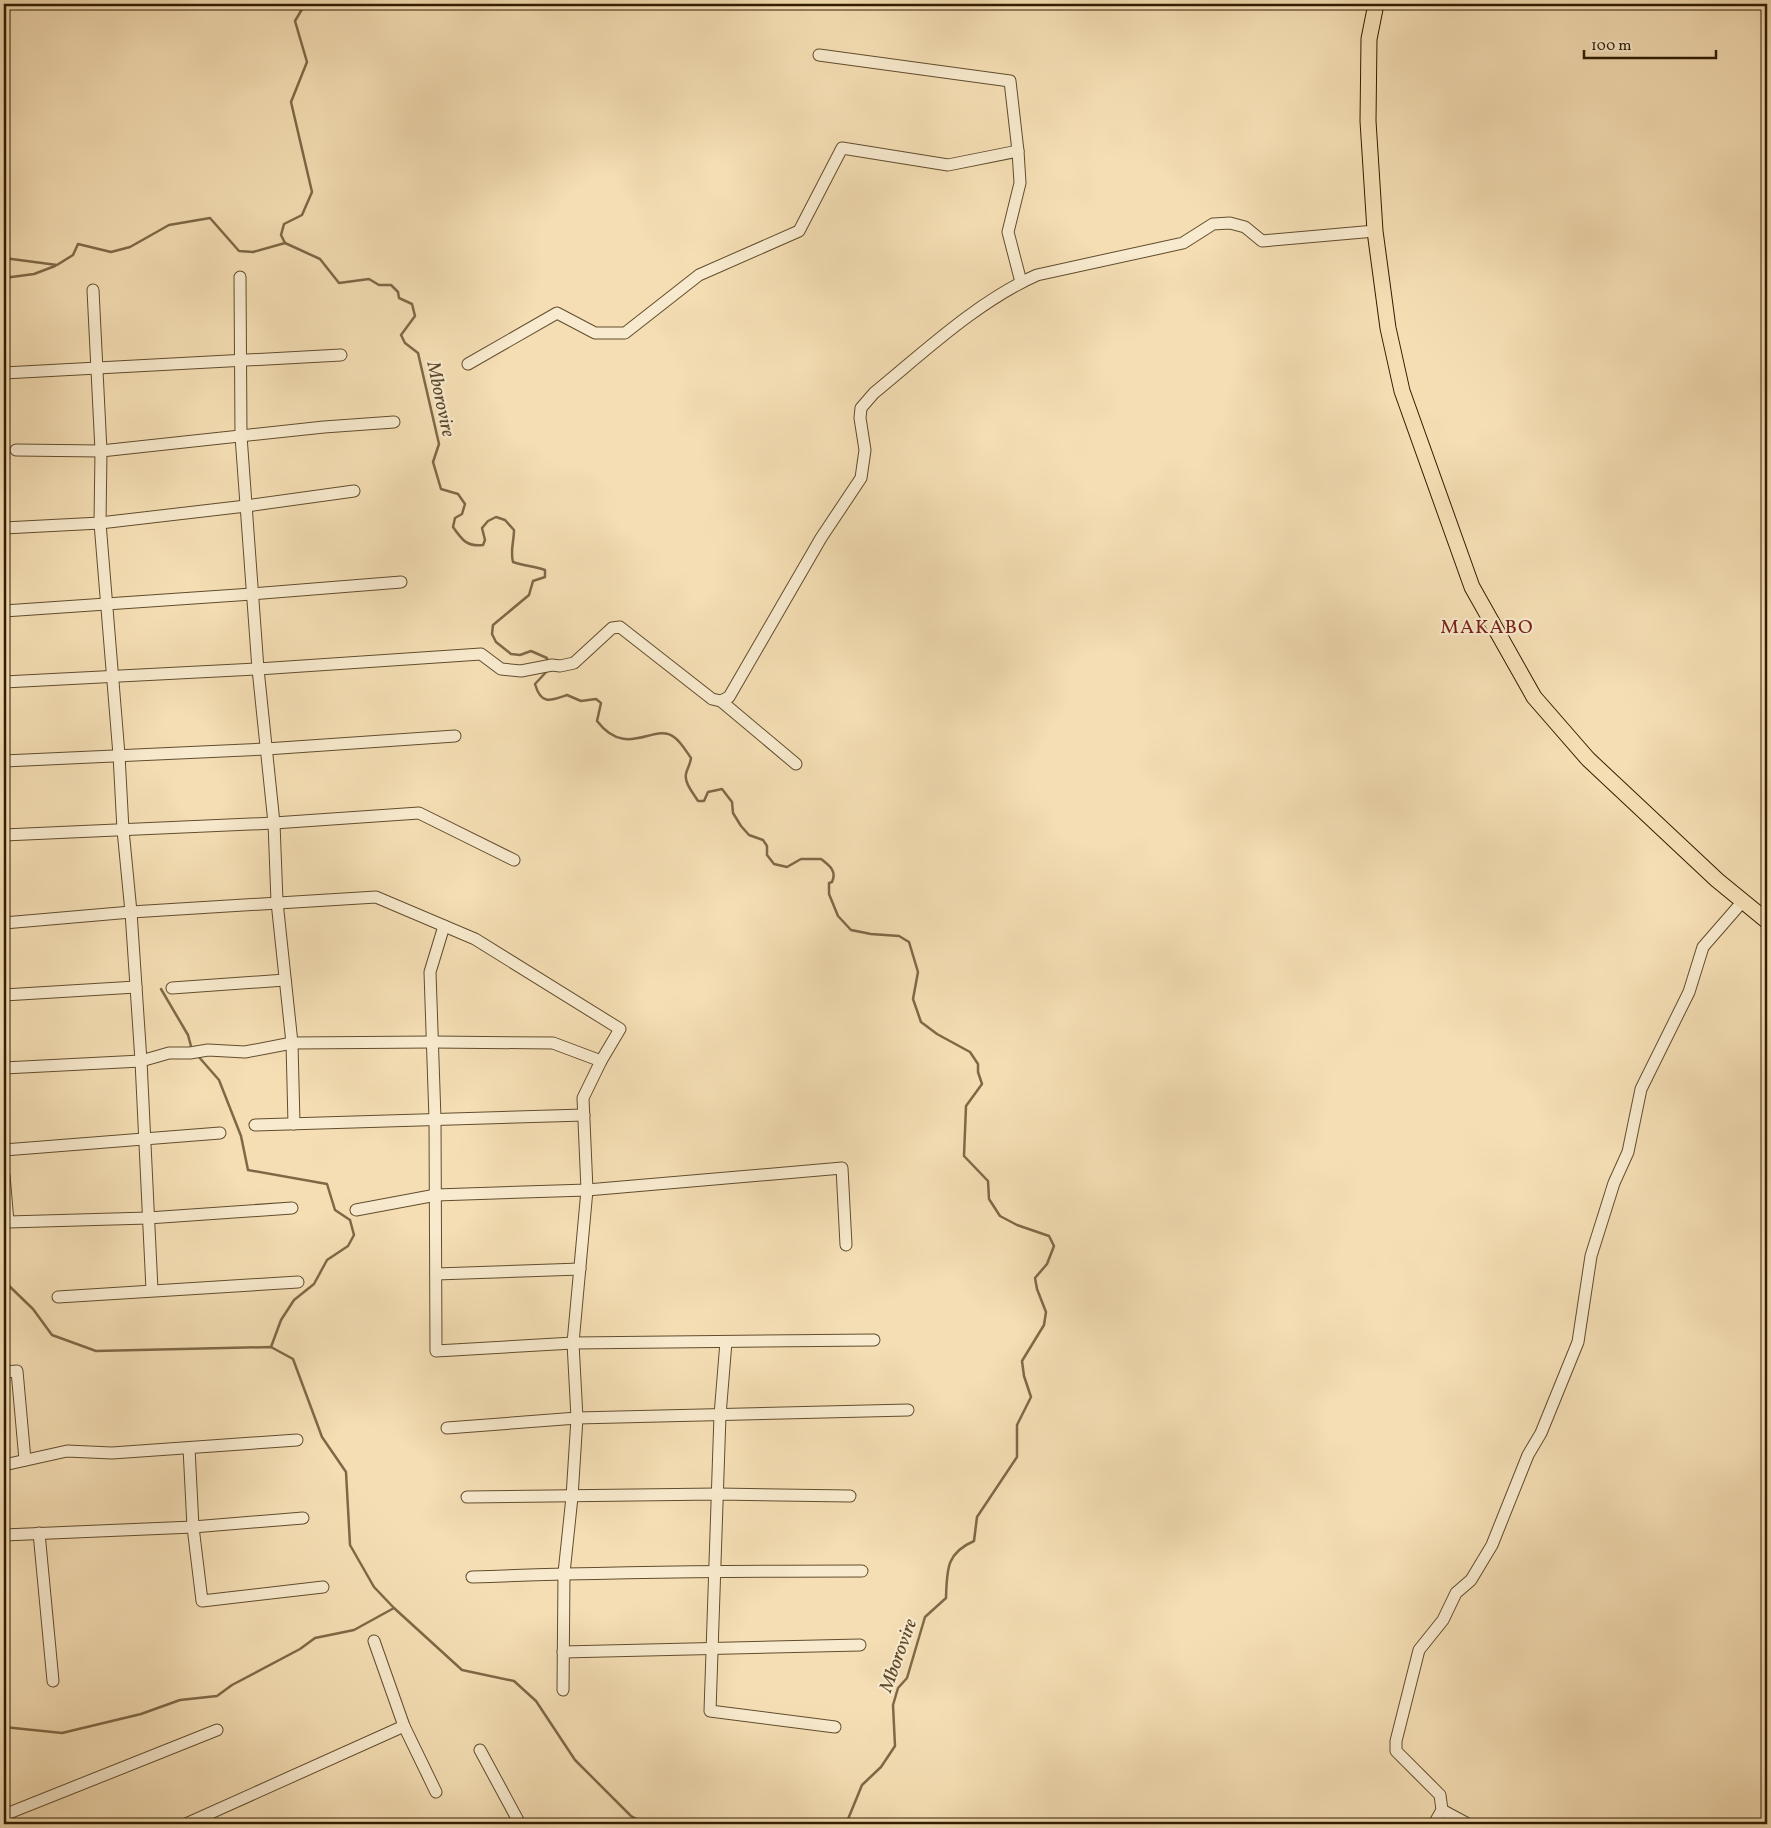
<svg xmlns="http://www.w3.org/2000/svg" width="1771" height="1828" font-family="Vollkorn,serif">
<rect width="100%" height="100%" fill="#f5deb4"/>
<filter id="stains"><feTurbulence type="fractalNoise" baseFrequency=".004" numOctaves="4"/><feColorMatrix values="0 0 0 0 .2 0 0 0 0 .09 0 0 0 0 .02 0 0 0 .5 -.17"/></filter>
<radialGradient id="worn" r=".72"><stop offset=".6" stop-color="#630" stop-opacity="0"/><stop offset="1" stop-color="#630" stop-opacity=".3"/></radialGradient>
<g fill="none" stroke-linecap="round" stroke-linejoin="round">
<!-- stream -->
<g stroke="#7e6947" stroke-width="2.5">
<path d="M305 4 295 21 307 62 291 102 312 192 302 215 284 224 281 235 285 243 320 259 339 283 369 279 379 285H391L398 292 399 298 412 304 415 316 401 335 405 343 418 353 439 444 433 462 441 489 458 494 465 504 462 514 455 518 453 527C462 540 467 547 483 545L485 540 482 528 488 521 496 517 505 520 514 530C514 542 510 550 513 562 524 566 534 566 545 570V577L533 581 529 595 493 625 492 634 496 642 511 654 520 655 531 651 547 658V662"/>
<polyline points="4,258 57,265 73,255 78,244 111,252 130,247 169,225 210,218 239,251 253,252 285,243"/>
<polyline points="4,278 34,274 55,266"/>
<path d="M548 670 535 684C541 705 550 701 567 695L581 701 596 699 601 703 597 721C627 760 654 722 674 737 681 742 686 751 691 758 690 765 687 769 686 774 684 783 694 794 698 801H704L708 792 722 789 732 802 733 813 741 826 749 835 763 840 767 846V855L774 864 787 867 801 859H821C830 866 837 871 832 882L829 883V894L838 916 851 930 871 934 899 936 909 942 918 972 913 999 921 1022 937 1034 970 1052 978 1064V1072L982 1084 966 1106 964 1156 988 1181 989 1199 1000 1216 1017 1225 1049 1236 1054 1246 1047 1264 1035 1278 1037 1289 1046 1312 1044 1325 1022 1361 1024 1376 1031 1397 1017 1425V1457L977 1517 974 1541C946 1553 947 1570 946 1598L925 1617 907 1678 898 1688 893 1705 895 1746 881 1767 862 1785 846 1824"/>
<polyline points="161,989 188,1035 192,1050"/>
<polyline points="198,1056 219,1080 241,1136 248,1170 327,1184 335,1210 350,1220 354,1235 348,1246 327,1260 314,1284 294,1300 281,1320 271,1347"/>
<polyline points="4,1281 33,1309 52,1335 96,1351 271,1347 293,1359 322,1437 346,1472 350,1545 374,1587 394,1608 462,1670 514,1681 536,1701 575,1760 631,1816 646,1824"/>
<polyline points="4,1727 62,1733 141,1714 180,1700 217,1696 232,1685 300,1649 315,1638 354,1630 394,1608"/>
</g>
<defs>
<g id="minor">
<polyline points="819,55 1010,81 1018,151 1020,183 1008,232 1021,282"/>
<polyline points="240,277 241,436 258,669 274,823 277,902 292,1043 294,1124"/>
<polyline points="93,290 101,451 100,523 119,755 123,830 131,912 141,1061 152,1290"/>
<polyline points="468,364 557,313 595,333 625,333 699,275 799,231 842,148 948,165 1018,151"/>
<polyline points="4,373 341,355"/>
<polyline points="16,450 101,451 324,427 394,422"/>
<polyline points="4,528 100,523 246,506 354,491"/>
<polyline points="4,611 252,594 401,582"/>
<path d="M4 682 258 669 481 654 501 669 521 671 552 665 560 666 574 663 612 628 620 627 712 699 721 701 729 697 821 538 861 478 865 450 860 418 861 408 874 393C924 352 978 301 1037 275L1183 243 1213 224 1230 223 1245 227 1262 241 1375 231"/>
<polyline points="721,701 796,764"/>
<polyline points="4,761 266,749 455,736"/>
<polyline points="4,835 274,823 419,813 514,860"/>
<polyline points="4,923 131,912 376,897 475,939 620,1029 601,1061 583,1098 587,1190 573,1343 577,1418 572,1497 564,1573 563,1690"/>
<polyline points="444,926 430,972 435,1119 436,1351 573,1343 874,1340"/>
<polyline points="172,988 285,980"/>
<polyline points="4,995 136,987"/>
<polyline points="4,1068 141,1061 169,1053 190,1053 208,1050 245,1052 292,1043 433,1042 553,1043 601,1061"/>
<polyline points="255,1125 584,1115"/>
<polyline points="4,1150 220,1133"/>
<polyline points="4,1175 8,1222 148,1218 292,1208"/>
<polyline points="356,1210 436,1195 587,1190 842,1168 846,1245"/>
<polyline points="436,1274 580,1269"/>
<polyline points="58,1297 298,1282"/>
<polyline points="726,1342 720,1415 710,1711 835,1727"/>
<polyline points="4,1372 17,1371 25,1460"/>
<polyline points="447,1428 577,1418 908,1410"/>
<polyline points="189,1448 193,1527 202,1601 323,1587"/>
<polyline points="4,1465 67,1451 112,1453 297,1440"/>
<polyline points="467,1497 718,1494 850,1496"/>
<polyline points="39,1533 53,1681"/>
<polyline points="4,1535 193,1527 303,1518"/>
<path d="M472 1577C602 1572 732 1571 862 1571"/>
<polyline points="374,1641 404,1726 436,1792"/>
<polyline points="563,1652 860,1645"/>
<polyline points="480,1750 520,1824"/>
<polyline points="1442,1810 1468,1824"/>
<polyline points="4,1815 217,1730"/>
<polyline points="186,1824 404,1726"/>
<polyline points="1434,1824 1442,1810 1440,1795 1396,1751 1396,1741 1419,1650 1443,1620 1456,1593 1471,1580 1492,1545 1528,1455 1541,1433 1578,1342 1591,1256 1614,1183 1628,1152 1641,1089 1689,992 1703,947 1743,901"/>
</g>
<polyline id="major" points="1376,4 1369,39 1368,121 1375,231 1388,328 1402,391 1472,587 1534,697 1588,759 1717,880 1767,921"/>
</defs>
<!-- minor casing -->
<use href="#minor" stroke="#614d2d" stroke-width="13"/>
<!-- major casing -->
<use href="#major" stroke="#301d00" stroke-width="17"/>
<!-- minor -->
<use href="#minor" stroke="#f8eace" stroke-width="11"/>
<!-- major -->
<use href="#major" stroke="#f5deb4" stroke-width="15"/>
</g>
<g text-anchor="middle" stroke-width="4.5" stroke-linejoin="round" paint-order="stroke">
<!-- water labels -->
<g font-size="19" font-style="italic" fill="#5e492a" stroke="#f8eace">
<text transform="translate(442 399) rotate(78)" y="7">Mborovire</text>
<text transform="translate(897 1655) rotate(-70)" y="7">Mborovire</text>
</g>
<!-- quarter labels -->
<g font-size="20" letter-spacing="1" fill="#7a1f14" stroke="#f8eace">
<text x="1487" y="633">MAKABO</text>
</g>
</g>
<!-- margin -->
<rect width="1771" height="1828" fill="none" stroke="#f5deb4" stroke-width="20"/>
<rect x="5" y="5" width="1761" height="1818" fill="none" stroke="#301d00" stroke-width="2.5"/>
<rect x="10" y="10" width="1751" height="1808" fill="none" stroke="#301d00"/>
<!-- scale -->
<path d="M1584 50v8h132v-8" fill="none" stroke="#301d00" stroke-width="2.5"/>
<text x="1591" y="50" font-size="15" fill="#301d00" stroke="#f8eace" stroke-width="4" paint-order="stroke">100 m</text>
<rect width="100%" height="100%" filter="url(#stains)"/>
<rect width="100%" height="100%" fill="url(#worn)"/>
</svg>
